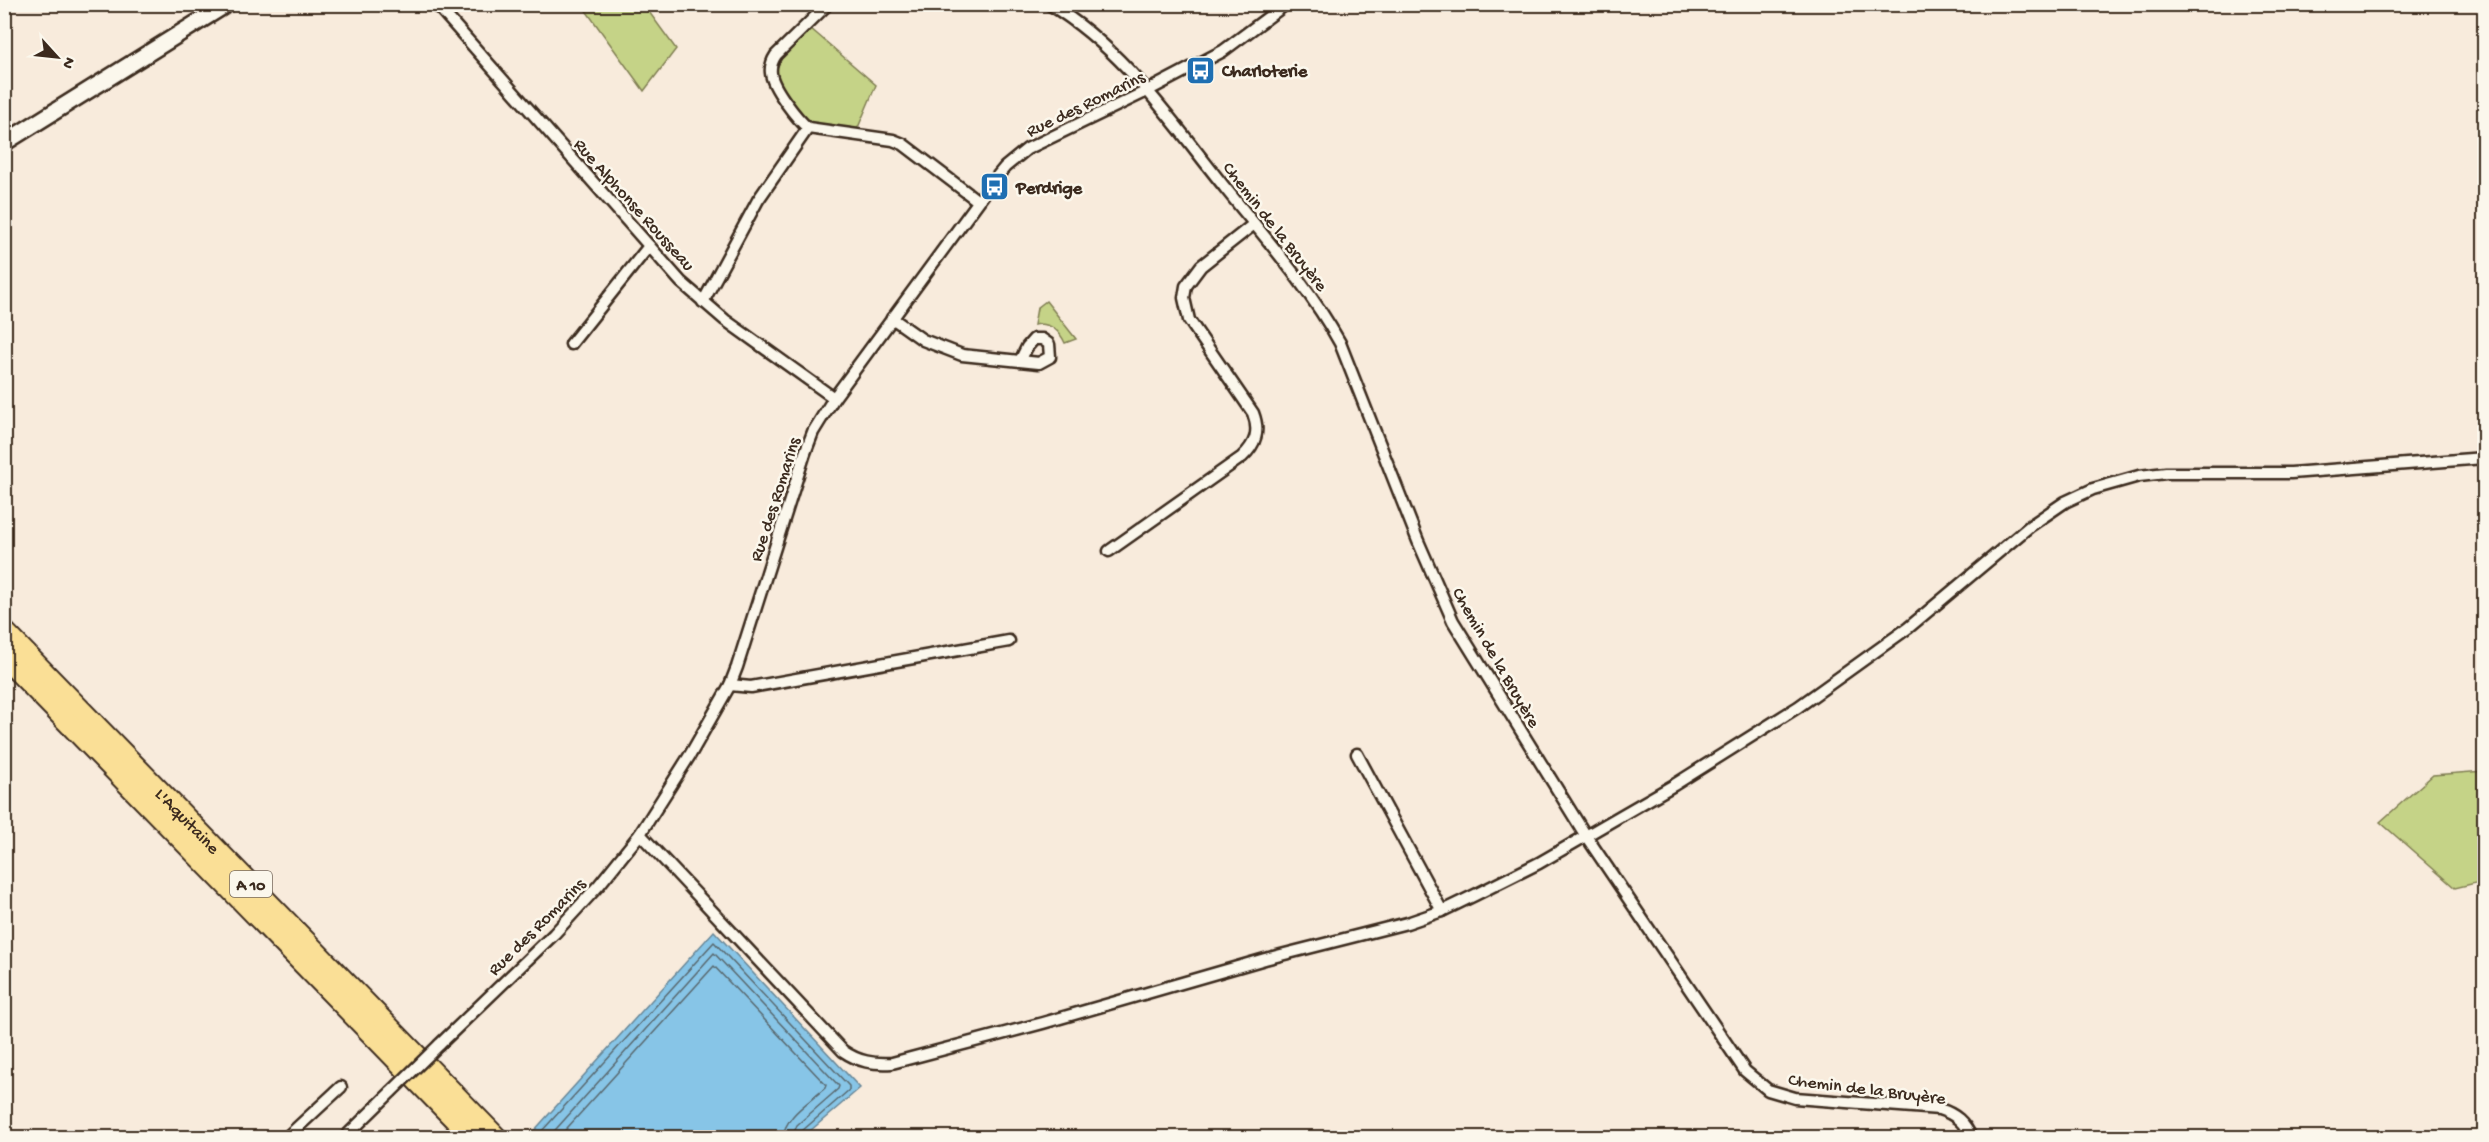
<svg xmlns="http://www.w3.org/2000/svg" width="2489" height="1142" font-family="'Gochi Hand',sans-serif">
<rect width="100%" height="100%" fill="#f8ebdc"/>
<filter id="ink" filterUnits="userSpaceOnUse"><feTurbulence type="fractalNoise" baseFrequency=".0167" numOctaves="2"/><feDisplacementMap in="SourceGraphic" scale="12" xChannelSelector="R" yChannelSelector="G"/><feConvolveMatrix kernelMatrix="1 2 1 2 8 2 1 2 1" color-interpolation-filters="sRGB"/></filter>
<g filter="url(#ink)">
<!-- green -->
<g fill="#c5d387" stroke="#807e52" stroke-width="1.5">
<polygon points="582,5 644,5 676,49 644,91"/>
<path d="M810 28 876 85 857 130C843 128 824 129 811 122 798 114 770 76 777 60 783 49 800 37 810 28Z"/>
<path d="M1046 301 1076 339 1065 343C1059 330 1049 322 1034 325L1037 308Z"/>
<polygon points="2484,771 2484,881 2455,888 2380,822 2433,775"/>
</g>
<!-- water -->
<polygon fill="#87c5e7" stroke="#698797" stroke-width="1.5" points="714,931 860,1088 803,1137 536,1137 532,1133"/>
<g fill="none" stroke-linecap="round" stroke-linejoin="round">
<!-- shore -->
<g stroke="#59686e" stroke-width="1.5">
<polyline points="540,1138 541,1132 714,942 849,1086 849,1090 802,1131 800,1138"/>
<polyline points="548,1138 714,953 839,1086 838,1089 797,1125 792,1138"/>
<path d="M558 1138 714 966 826 1085 825 1088C810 1102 784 1116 783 1138"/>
</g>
<defs>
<g id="street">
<polyline points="436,4 681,282 725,320 834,398"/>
<path d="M1049 4C1124 49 1172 122 1226 189 1266 239 1309 287 1340 343L1418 541 1453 621 1586 836 1745 1071 1768 1090 1795 1098 1939 1109C1955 1114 1965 1122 1971 1138"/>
<polyline points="808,128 893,140 903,144 978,201"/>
<path d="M703 302 758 200 808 128C797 119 772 87 771 73 770 66 772 61 776 55L828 4"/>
<polyline points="892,318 923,340 962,355 1039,363 1050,357 1049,344 1042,339 1034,339 1027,347 1020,361"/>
<polyline points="571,344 649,246"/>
<path d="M1109 551 1242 457C1256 444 1260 431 1253 413L1189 320 1184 298 1186 286 1201 266 1254 224"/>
<polyline points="730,685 751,687 1009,641"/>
<polyline points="1357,754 1442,911"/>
<path d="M640 834 843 1051C859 1062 873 1064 892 1063L1043 1023 1265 959 1407 923 1442 911 1475 895 1539 863 1674 785 1798 707 1908 628 2030 526 2065 502 2093 489 2139 476 2166 473H2291L2484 458"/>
<polyline points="439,1045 554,934 599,885 640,834 690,755 730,685 737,667 805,453 813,432 834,398 995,179 1005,167 1027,149 1143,93 1223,51 1286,4"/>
<polyline points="286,1138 341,1087"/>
<polyline points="344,1138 391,1092"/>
</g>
<polyline id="secondary" points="4,143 227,4"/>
<g id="highway">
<path id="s1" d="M4 631 497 1138"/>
<polyline points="4,657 473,1138"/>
</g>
</defs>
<!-- street casing -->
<use href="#street" stroke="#3b2a1e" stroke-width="15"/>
<!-- secondary casing -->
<use href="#secondary" stroke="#3b2a1e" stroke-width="20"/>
<!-- highway casing -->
<use href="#highway" stroke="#3b2a1e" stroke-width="24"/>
<!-- street -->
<use href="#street" stroke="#fbf7ec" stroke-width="10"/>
<!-- secondary -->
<use href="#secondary" stroke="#fbf7ec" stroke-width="15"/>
<!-- highway -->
<use href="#highway" stroke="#fadf96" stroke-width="20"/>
<defs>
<polyline id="street-bridge" points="391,1092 439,1045"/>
</defs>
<!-- street-bridge casing -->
<use href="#street-bridge" stroke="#3b2a1e" stroke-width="15" stroke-linecap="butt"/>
<!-- street-bridge -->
<use href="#street-bridge" stroke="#fbf7ec" stroke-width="10"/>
</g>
</g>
<!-- icons -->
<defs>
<symbol id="bus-square" viewBox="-11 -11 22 22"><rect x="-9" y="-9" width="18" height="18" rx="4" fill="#1f6fb2" stroke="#fbf7ec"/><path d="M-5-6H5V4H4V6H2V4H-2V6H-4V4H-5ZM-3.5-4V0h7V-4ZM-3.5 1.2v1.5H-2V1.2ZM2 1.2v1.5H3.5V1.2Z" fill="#fff"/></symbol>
</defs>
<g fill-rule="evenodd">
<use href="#bus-square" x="1184" y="54" width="33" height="33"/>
<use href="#bus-square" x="978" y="170" width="33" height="33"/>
</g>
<g text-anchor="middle" stroke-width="5" stroke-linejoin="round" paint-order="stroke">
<!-- shield labels -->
<rect fill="#fbf7ec" stroke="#75685c" stroke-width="1.5" x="230" y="871" width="42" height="26" rx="4.5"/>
<g font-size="16" font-weight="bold" fill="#3b2a1e">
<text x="251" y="890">A 10</text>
</g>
<!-- poi labels -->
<g font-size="18" font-weight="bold" fill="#3b2a1e" stroke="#fbf7ec" text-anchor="start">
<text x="1222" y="76">Charloterie</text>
<text x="1016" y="193">Perdrige</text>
</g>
<!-- street labels -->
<g font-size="18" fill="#3b2a1e" stroke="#fbf7ec">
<text transform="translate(1085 103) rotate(-26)" y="6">Rue des Romarins</text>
<text transform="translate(635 204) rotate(48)" y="6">Rue Alphonse Rousseau</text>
<text transform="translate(1276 226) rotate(52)" y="6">Chemin de la Bruyère</text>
<text transform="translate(774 499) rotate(-72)" y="6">Rue des Romarins</text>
<text transform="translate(1497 657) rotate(60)" y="6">Chemin de la Bruyère</text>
<text dy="6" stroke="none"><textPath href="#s1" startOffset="264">L'Aquitaine</textPath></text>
<text transform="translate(536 926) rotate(-45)" y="6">Rue des Romarins</text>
<text transform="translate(1867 1088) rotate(7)" y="6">Chemin de la Bruyère</text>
</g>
</g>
<!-- margin -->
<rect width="2489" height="1142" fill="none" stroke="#fbf7ec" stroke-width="24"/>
<rect x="12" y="12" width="2465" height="1118" fill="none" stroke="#3b2a1e" stroke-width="2" filter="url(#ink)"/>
<!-- north arrow -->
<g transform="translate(57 57) rotate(117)" stroke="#fbf7ec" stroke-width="4.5" paint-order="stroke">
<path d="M0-4.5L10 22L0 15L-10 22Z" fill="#3b2a1e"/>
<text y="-9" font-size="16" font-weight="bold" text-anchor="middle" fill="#3b2a1e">N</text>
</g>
</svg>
